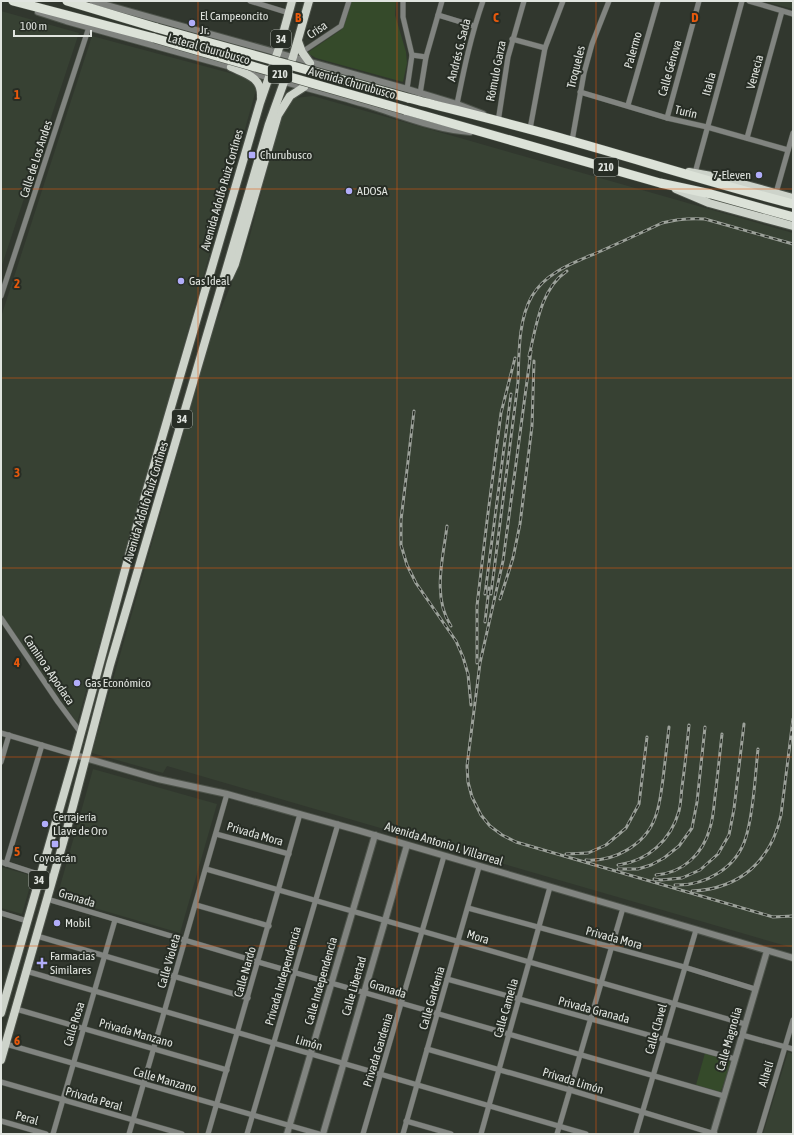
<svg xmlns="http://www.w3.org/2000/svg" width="794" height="1135" font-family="'Asap Condensed',sans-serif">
<rect width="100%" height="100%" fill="#31372e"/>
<!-- built -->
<g fill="#374133">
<polygon points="763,1 793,1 793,9"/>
<polygon points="1,11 79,33 1,268"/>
<polygon points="92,36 241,76 252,82 256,90 77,723 1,614 1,317"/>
<polygon points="313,96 793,233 793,948 167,766 163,773 92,753 214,326 248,243 281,118 294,98"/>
<polygon points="93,769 217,804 180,933 57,897"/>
<polygon points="1,867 33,876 22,914 1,908"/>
<polygon points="788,1052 793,1054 793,1134 763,1134"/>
</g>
<!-- green -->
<g fill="#354a2a">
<polygon points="351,1 396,1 395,15 406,52 407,63 403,82 316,58 307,53 341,30"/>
<polygon points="705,1053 731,1062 721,1091 720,1092 696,1085"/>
</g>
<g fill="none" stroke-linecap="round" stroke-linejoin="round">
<defs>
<g id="minor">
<polyline points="250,1 289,13"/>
<polyline points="403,1 403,17 412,55 407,89"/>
<polyline points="749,1 793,14"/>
<polyline points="438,15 474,26"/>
<polyline points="512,39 545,48"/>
<polyline points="302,52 341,26 349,1"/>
<polyline points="412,55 426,57"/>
<polyline points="580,92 667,118 707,127 788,150"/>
<polyline points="420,94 426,57 442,1"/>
<path d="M457 104C464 69 471 35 483 1"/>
<polyline points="628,105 658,1"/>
<polyline points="667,118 699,1"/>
<polyline points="498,122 508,57 524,1"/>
<polyline points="530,129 545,48 563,1"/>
<polyline points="747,138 782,11"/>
<polyline points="572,141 584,73 592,44 609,1"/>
<polyline points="695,173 742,1"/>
<polyline points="776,193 793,133"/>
<polyline points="1,296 89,27"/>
<polyline points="1,618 58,702 81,733"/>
<polyline points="1,733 75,755"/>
<polyline points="1,762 9,735"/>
<polyline points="216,834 289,854"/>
<polyline points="1,862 41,875"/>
<polyline points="6,864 42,745"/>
<polyline points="206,869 745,1024"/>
<polyline points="47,899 258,962 724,1096"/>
<polyline points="196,905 269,926"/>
<polyline points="468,908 684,967 755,989"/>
<polyline points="1,913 27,921"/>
<polyline points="37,936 248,998"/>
<polyline points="26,971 586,1134"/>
<polyline points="447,979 735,1059"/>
<polyline points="16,1009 227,1070"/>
<polyline points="742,1035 793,1049"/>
<polyline points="6,1044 319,1134"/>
<polyline points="427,1049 570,1090 715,1134"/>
<polyline points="1,1082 182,1134"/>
<polyline points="1,1121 46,1134"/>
<polyline points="406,1121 451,1134"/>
<polyline points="53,1134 115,920"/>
<polyline points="129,1134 227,794"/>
<polyline points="208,1134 300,814"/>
<polyline points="247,1134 338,824"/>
<polyline points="363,1134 444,856"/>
<polyline points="403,1134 479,867"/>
<polyline points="481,1134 550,887"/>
<polyline points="557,1134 623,908"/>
<polyline points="636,1134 696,930"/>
<polyline points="759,1134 793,1020"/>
</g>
<g id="tertiary">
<polyline points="92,1 407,89 457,104 483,114"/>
<polyline points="38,12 66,21 235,68"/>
<path d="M246 71C285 83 325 92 364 104 398 114 435 130 470 132"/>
<polyline points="75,755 158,779 227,794 357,830 793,958"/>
<polyline points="287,1134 375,835"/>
<polyline points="323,1134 407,845"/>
<polyline points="713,1134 767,951"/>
</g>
<g id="primary">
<polyline points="298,41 302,52 310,63"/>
<path d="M231 67C246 74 262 77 261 97"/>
<polyline points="689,172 717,177 793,198"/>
<polyline points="676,189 709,203 793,226"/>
<polyline points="229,277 235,264 278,115 290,96 304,87"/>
<polyline points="1,1013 75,755 145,496 260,103 279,48 292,1"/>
<polyline points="1,1060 67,829 110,665 269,124 293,57 309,1"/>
</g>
<g id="trunk">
<polyline points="13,1 154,38"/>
<polyline points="67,1 157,28"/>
<path d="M408 98C462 112 517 125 572 141 646 162 719 185 793 204"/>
<polyline points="405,110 660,183 711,194 793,217"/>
</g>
</defs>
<!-- minor casing -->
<use href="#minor" stroke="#4d534a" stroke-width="6"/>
<!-- tertiary casing -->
<use href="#tertiary" stroke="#4d534a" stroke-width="8"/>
<!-- primary casing -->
<use href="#primary" stroke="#4d534a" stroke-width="10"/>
<!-- trunk casing -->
<use href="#trunk" stroke="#4d534a" stroke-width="10"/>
<!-- minor -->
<use href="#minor" stroke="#818480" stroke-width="5"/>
<!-- tertiary -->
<use href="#tertiary" stroke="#818480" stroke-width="6"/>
<!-- primary -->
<use href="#primary" stroke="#cdd3ca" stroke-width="8"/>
<!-- trunk -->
<use href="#trunk" stroke="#dce2d8" stroke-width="9"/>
<defs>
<g id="rail">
<polyline points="531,351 503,561 480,663 467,766 468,782 472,797 481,815 490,826 502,835 516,842 773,917 793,916"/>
<path d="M529 356C536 328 540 289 567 271"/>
<polyline points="414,411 401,520 401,545 407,565 416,583 456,641 463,657 468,674 471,705"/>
<path d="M447 526C443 559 432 597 451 626"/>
<polyline points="485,594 511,394"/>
<path d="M491 594 518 382C519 355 518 320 532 296 547 271 576 262 601 251 621 242 641 233 662 223 677 219 689 218 705 219L793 244"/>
<polyline points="500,599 513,558 520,524 532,426 534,361"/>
<polyline points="485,622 489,588"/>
<polyline points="477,663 477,606 487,521 501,413 515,358"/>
<polyline points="566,854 588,853 606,845 626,828 639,804 647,737"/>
<path d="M586 860C614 862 645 845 655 818 660 806 661 792 663 779 665 762 667 745 669 727"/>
<path d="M618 865C648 861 671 840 679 811 681 803 681 795 682 787 685 766 687 746 689 725"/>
<polyline points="618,869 638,869 651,865 664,858 679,846 692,828 697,802 705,727"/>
<path d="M656 875C683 873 703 854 710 828 714 816 714 801 716 789 718 770 720 752 722 734"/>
<polyline points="654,879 661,880 682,878 700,870 718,854 729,835 734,809 744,724"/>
<path d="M675 885C705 886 737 868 746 837 754 811 755 776 758 749"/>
<path d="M692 891C740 889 771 861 781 815L793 719"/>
</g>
</defs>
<!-- rail casing -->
<use href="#rail" stroke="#9ca19a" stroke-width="3"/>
<!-- rail -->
<use href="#rail" stroke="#272d25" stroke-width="1.5" stroke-dasharray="4.5" stroke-linecap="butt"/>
<defs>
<g id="trunk-bridge">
<polyline points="157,28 408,98"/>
<polyline points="154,38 405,110"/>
</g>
</defs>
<!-- trunk-bridge casing -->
<use href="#trunk-bridge" stroke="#4d534a" stroke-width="10" stroke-linecap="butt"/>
<!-- trunk-bridge -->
<use href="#trunk-bridge" stroke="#dce2d8" stroke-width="9"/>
</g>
<!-- grid -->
<path fill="none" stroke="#e8590c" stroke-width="1" stroke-opacity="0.55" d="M198 1V1134M397 1V1134M596 1V1134M1 189H793M1 378H793M1 568H793M1 757H793M1 946H793"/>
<!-- markers -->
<g fill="#b1adfa" stroke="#272d25" stroke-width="1.5">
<circle cx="192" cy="23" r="4"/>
<rect x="248" y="151" width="8" height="8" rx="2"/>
<circle cx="759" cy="175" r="4"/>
<circle cx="349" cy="191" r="4"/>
<circle cx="181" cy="281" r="4"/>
<circle cx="77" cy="683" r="4"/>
<circle cx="45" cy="824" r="4"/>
<rect x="51" y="840" width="8" height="8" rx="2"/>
<circle cx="57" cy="923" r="4"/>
<path d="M40 957h4v4h4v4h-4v4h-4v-4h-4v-4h4z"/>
</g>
<g text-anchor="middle" stroke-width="4" stroke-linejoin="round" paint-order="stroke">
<!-- shield labels -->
<g fill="#272d25" stroke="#a8ada7" stroke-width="1">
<rect x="271" y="30" width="20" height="18" rx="3"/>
<rect x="268" y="65" width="24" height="18" rx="3"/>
<rect x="594" y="158" width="24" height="18" rx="3"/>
<rect x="172" y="410" width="20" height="18" rx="3"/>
<rect x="29" y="871" width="20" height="18" rx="3"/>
</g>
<g font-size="11" font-weight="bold" fill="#e0e4df">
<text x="281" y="43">34</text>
<text x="280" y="78">210</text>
<text x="606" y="171">210</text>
<text x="182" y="423">34</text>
<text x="39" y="884">34</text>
</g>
<!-- poi labels -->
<g font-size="12" fill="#e0e4df" stroke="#272d25" text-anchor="start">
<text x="200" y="20">El Campeoncito<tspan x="200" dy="14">Jr.</tspan></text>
<text x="260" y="159">Churubusco</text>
<text x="751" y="179" text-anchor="end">7-Eleven</text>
<text x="357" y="195">ADOSA</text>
<text x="189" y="285">Gas Ideal</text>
<text x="85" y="687">Gas Económico</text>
<text x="53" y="821">Cerrajería<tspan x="53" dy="14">Llave de Oro</tspan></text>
<text x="55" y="862" text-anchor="middle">Coyoacán</text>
<text x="65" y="927">Mobil</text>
<text x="50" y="960">Farmacias<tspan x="50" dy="14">Similares</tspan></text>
</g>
<!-- street labels -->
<g font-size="12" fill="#e0e4df" stroke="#272d25">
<text transform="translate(317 30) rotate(-33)" y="4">Crisa</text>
<text transform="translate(209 49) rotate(16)" y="4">Lateral Churubusco</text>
<text transform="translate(459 50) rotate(-76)" y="4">Andrés G. Sada</text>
<text transform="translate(633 50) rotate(-74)" y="4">Palermo</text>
<text transform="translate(576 67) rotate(-76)" y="4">Troqueles</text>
<text transform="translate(670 68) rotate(-74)" y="4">Calle Génova</text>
<text transform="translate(496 71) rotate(-79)" y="4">Rómulo Garza</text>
<text transform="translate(755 72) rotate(-75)" y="4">Venecia</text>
<text transform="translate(352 83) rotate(16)" y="4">Avenida Churubusco</text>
<text transform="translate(709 84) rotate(-75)" y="4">Italia</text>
<text transform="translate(686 112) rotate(13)" y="4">Turín</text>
<text transform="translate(36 159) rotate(-72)" y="4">Calle de Los Andes</text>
<text transform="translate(222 190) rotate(-74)" y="4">Avenida Adolfo Ruiz Cortínes</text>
<text transform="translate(146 502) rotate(-73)" y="4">Avenida Adolfo Ruiz Cortínes</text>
<text transform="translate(49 670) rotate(56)" y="4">Camino a Apodaca</text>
<text transform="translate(255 834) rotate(16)" y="4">Privada Mora</text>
<text transform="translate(444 844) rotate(17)" y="4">Avenida Antonio I. Villarreal</text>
<text transform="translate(77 898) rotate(17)" y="4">Granada</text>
<text transform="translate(478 937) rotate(17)" y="4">Mora</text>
<text transform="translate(614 938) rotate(15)" y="4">Privada Mora</text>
<text transform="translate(169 961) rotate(-74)" y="4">Calle Violeta</text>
<text transform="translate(245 972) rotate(-74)" y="4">Calle Nardo</text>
<text transform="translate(283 976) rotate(-74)" y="4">Privada Independencia</text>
<text transform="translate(321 981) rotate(-74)" y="4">Calle Independencia</text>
<text transform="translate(354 986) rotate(-74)" y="4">Calle Libertad</text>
<text transform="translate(388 989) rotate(17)" y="4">Granada</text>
<text transform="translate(432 998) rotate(-74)" y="4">Calle Gardenia</text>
<text transform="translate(506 1008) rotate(-74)" y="4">Calle Camelia</text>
<text transform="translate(594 1010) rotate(15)" y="4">Privada Granada</text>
<text transform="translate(74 1024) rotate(-73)" y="4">Calle Rosa</text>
<text transform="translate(656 1029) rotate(-74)" y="4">Calle Clavel</text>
<text transform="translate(136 1033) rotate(16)" y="4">Privada Manzano</text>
<text transform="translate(729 1039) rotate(-74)" y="4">Calle Magnolia</text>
<text transform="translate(309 1043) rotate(16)" y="4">Limón</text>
<text transform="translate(378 1050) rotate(-73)" y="4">Privada Gardenia</text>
<text transform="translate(766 1074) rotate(-73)" y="4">Alhelí</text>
<text transform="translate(165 1080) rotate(16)" y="4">Calle Manzano</text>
<text transform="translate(573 1081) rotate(17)" y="4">Privada Limón</text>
<text transform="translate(94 1099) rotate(16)" y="4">Privada Peral</text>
<text transform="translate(27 1118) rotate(16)" y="4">Peral</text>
</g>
</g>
<g font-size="13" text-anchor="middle" font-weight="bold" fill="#e8590c" stroke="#272d25" stroke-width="4" stroke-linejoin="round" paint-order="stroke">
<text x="298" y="22">B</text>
<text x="496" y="22">C</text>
<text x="695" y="22">D</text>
<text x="17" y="99">1</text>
<text x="17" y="288">2</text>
<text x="17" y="477">3</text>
<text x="17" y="667">4</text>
<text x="17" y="856">5</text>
<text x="17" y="1045">6</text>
</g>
<!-- border -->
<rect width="794" height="1135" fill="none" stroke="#e0e4df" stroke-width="4"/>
<!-- scale -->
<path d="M14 30v6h77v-6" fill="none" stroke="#e0e4df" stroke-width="2"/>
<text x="20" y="30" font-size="12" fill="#e0e4df" stroke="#272d25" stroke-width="3" paint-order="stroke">100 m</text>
</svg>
